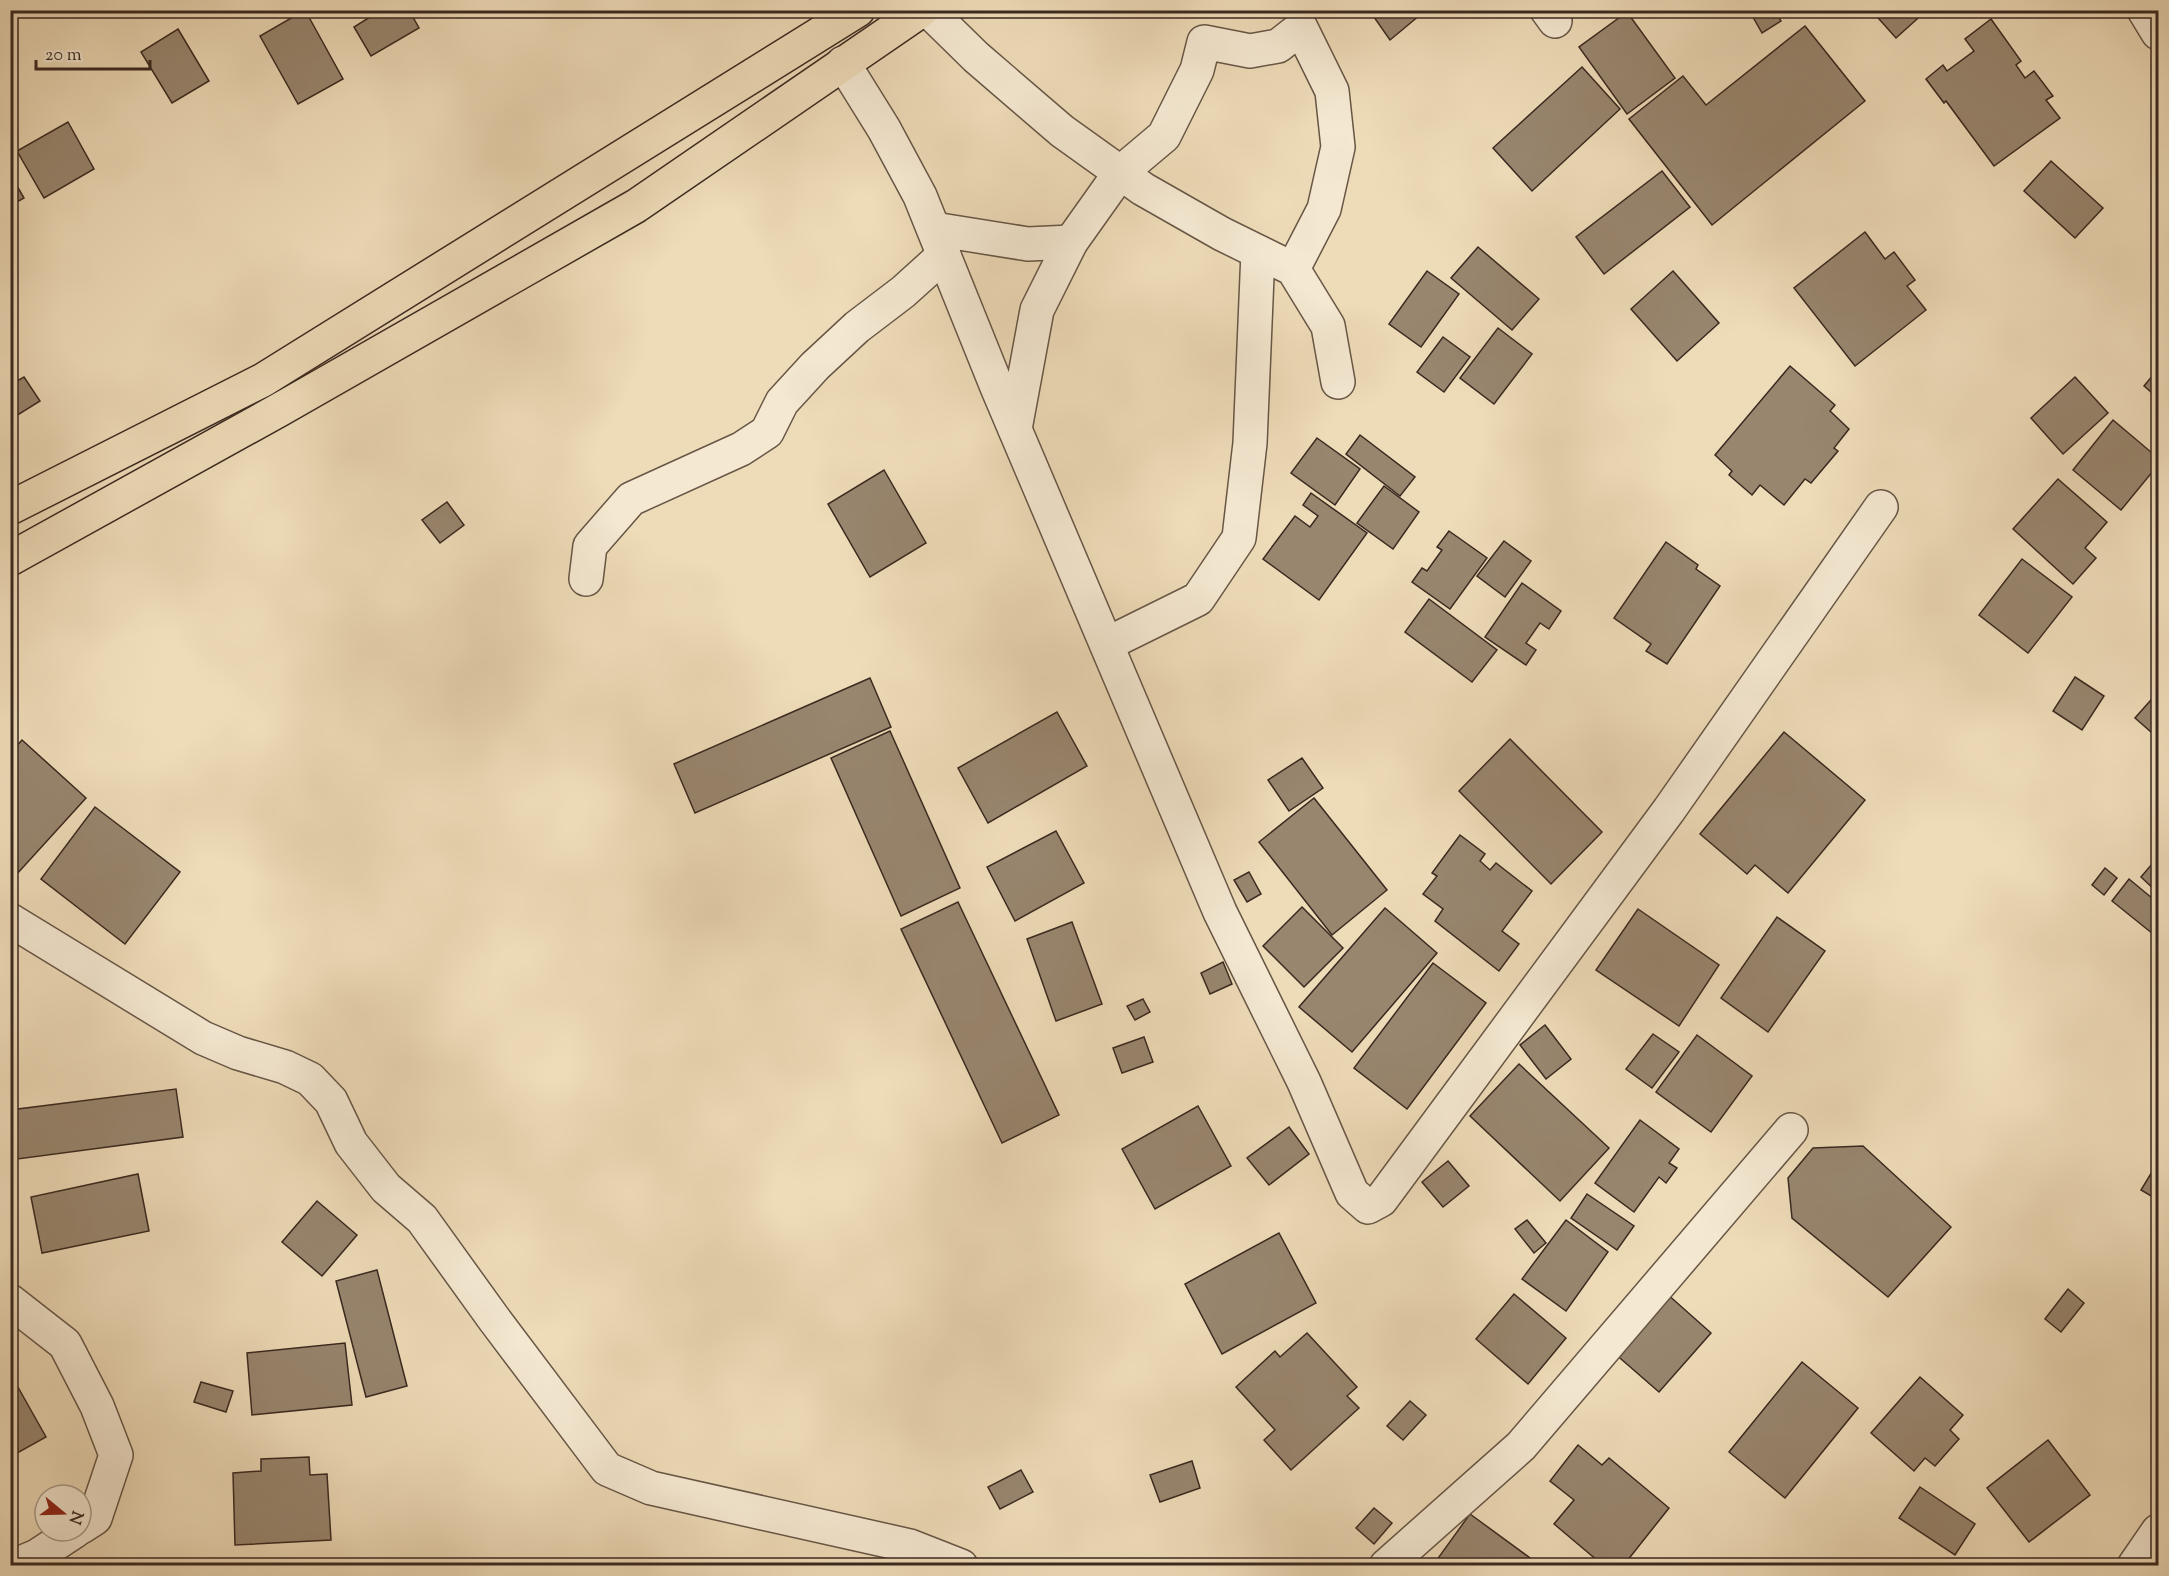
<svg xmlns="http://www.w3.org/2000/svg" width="2169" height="1576" font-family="'Sorts Mill Goudy',serif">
<rect width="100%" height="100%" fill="#eedbb8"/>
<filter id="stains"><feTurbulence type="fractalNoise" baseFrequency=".00333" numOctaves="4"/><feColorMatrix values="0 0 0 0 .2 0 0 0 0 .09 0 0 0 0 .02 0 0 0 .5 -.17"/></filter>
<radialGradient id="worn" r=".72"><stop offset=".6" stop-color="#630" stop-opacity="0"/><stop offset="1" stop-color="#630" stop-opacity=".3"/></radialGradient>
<!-- building -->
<g fill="#98866f" stroke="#3a2920" stroke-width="1.5">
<polygon points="305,10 343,79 298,104 260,36"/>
<polygon points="381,10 409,10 419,28 371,56 354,27"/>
<polygon points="1369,10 1426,10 1390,40"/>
<polygon points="1749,10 1775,10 1781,21 1762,33"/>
<polygon points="1871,10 1927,10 1896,38"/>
<polygon points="1627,12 1675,78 1627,114 1579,47"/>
<polygon points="1991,19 2021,61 2016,65 2025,78 2034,71 2053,96 2046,100 2060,118 1994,166 1946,101 1944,103 1926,79 1943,65 1947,71 1974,51 1965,39"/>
<polygon points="1805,26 1865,101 1712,225 1629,119 1683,76 1706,105"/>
<polygon points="178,29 209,81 172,103 141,52"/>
<polygon points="1582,67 1620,109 1532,191 1493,148"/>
<polygon points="68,122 94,169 44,198 17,151"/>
<polygon points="2051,161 2103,208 2075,238 2024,191"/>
<polygon points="1662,171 1690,207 1604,274 1576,237"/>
<polygon points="10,174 24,198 10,206"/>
<polygon points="1865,232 1885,259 1894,252 1915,280 1907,286 1926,310 1855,366 1794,288"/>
<polygon points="1478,247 1539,299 1512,330 1451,278"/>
<polygon points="1427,271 1459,294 1421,347 1389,324"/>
<polygon points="1673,271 1719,323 1677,361 1631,309"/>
<polygon points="1498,328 1532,354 1494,404 1460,378"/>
<polygon points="1443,337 1470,357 1444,392 1417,372"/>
<polygon points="1790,366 1835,405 1830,411 1849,429 1834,448 1838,451 1811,483 1805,479 1784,505 1760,485 1752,495 1729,475 1732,471 1715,455"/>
<polygon points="2158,369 2158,398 2144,386"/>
<polygon points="24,377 40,401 16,416 10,407 10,385"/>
<polygon points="2075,377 2108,413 2063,454 2031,418"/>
<polygon points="2113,420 2158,458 2158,465 2121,510 2073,470"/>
<polygon points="1360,435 1415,477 1400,496 1346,454"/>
<polygon points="1317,438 1360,469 1335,505 1291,473"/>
<polygon points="884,470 926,543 870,577 828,504"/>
<polygon points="2058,479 2107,522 2085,548 2096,558 2073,584 2013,529"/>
<polygon points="1384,486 1419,512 1393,549 1357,523"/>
<polygon points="1311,493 1367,533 1319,600 1263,559 1295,516 1310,527 1318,516 1303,505"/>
<polygon points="447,502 464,525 440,543 422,520"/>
<polygon points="1449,531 1487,558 1450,609 1412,582 1422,568 1427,571 1442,550 1437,547"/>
<polygon points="1504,541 1531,561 1505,597 1477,576"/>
<polygon points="1666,542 1698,565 1696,569 1720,586 1667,664 1646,651 1651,644 1614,618"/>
<polygon points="2022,559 2072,597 2028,653 1979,615"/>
<polygon points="1522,583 1561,611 1549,629 1540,623 1526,643 1536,650 1526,665 1485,637"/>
<polygon points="1429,599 1497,650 1472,682 1405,632"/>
<polygon points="2075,677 2104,696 2082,730 2053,711"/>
<polygon points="870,678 891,727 695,813 674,764"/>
<polygon points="2158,692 2158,738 2135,718"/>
<polygon points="1057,712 1087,766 988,823 958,768"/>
<polygon points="890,731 960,888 901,916 831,758"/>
<polygon points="1784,732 1865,800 1788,893 1755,865 1747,874 1700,834"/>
<polygon points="1510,739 1602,832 1551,884 1459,791"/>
<polygon points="22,740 86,798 16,875 10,870 10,753"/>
<polygon points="1302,758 1323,788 1289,811 1268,780"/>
<polygon points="1314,798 1387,890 1332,935 1259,842"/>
<polygon points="95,807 180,872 125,944 41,879"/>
<polygon points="1056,831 1084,883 1015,921 987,867"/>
<polygon points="1460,835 1485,854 1480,861 1490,870 1496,863 1532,891 1502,931 1519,944 1499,971 1435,921 1443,909 1423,894 1437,876 1432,873"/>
<polygon points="2158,857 2158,893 2141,877"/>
<polygon points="2105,868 2117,878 2104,895 2092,885"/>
<polygon points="1249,872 1261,894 1247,902 1234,880"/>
<polygon points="2129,879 2158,903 2158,938 2112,901"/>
<polygon points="958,902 1059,1115 1002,1143 901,929"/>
<polygon points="1302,907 1343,948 1304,987 1263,946"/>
<polygon points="1385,908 1437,953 1352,1052 1299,1007"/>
<polygon points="1638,909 1719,965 1679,1026 1596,970"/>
<polygon points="1777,917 1825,951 1768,1032 1721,998"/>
<polygon points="1072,922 1102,1004 1056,1021 1027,939"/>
<polygon points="1223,962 1232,984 1210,994 1201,973"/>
<polygon points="1433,963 1486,1003 1407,1109 1354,1068"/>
<polygon points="1143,999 1150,1012 1135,1020 1127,1006"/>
<polygon points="1545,1025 1571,1059 1546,1079 1520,1045"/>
<polygon points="1653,1034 1679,1052 1652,1088 1626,1069"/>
<polygon points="1697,1035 1752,1076 1711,1132 1656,1092"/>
<polygon points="1144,1037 1153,1062 1122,1073 1113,1048"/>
<polygon points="1519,1064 1609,1148 1560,1201 1470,1116"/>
<polygon points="176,1089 183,1137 10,1160 10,1110"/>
<polygon points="1198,1106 1231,1166 1155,1209 1122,1149"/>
<polygon points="1640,1120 1679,1149 1669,1163 1677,1168 1666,1183 1659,1177 1634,1212 1595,1183"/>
<polygon points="1289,1127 1309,1154 1269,1185 1247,1158"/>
<polygon points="1863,1146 1951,1227 1888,1297 1792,1218 1788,1178 1813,1148"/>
<polygon points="1448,1161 1469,1186 1443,1207 1422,1182"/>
<polygon points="2158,1162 2158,1200 2141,1190"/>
<polygon points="138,1174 149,1231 42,1253 31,1197"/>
<polygon points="1587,1194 1634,1226 1617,1250 1571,1218"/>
<polygon points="317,1201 357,1235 322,1276 282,1242"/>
<polygon points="1527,1220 1546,1243 1534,1253 1515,1229"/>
<polygon points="1566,1220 1608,1252 1566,1311 1522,1279"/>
<polygon points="1279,1233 1316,1303 1222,1354 1185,1284"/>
<polygon points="377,1270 407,1386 366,1397 336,1281"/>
<polygon points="2068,1289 2084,1303 2061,1332 2045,1319"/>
<polygon points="1666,1293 1711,1333 1659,1392 1613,1352"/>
<polygon points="1514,1294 1566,1338 1528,1384 1476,1339"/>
<polygon points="1307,1333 1357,1387 1347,1396 1359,1408 1291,1470 1264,1440 1275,1430 1236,1387 1275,1351 1280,1357"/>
<polygon points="345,1343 352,1405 252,1415 247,1353"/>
<polygon points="1802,1362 1858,1408 1785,1498 1729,1452"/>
<polygon points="10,1373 46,1437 10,1457"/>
<polygon points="1920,1377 1963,1415 1950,1430 1959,1439 1935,1466 1925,1458 1914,1471 1871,1433"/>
<polygon points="201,1382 233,1391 226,1412 194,1402"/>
<polygon points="1410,1401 1426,1415 1403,1440 1387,1426"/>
<polygon points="2048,1440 2090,1495 2029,1542 1987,1488"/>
<polygon points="1578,1445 1602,1465 1609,1458 1669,1508 1623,1566 1604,1566 1554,1524 1574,1500 1550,1481"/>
<polygon points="309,1457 310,1475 327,1474 331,1540 235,1545 233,1473 261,1471 261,1459"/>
<polygon points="1192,1461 1200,1488 1160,1502 1150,1475"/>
<polygon points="1021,1470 1033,1492 1000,1509 988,1487"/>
<polygon points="1920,1487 1975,1524 1955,1555 1899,1518"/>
<polygon points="1374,1508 1392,1523 1374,1544 1356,1528"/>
<polygon points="1470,1514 1541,1566 1442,1566 1436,1561"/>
</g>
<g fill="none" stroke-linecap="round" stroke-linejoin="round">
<defs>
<g id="minor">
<polyline points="928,10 976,57 1062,131 1143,189 1222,234 1293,269 1328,326 1338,382"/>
<polyline points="1547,10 1555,21"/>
<polyline points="2144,10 2158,33"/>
<polyline points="843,63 884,129 920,196 997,387 1220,912 1304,1082 1352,1193 1368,1207 1381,1200 1669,810 1881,507"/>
<polyline points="934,229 1028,244 1071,242"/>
<polyline points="1015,429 1037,310 1071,242 1120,173 1164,136 1197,70 1204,42 1250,51 1278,46 1301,28 1332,91 1338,147 1324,209 1293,269"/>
<polyline points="586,579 590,546 631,499 741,449 767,432 782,402 815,366 857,327 903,292 944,255"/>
<polyline points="1107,644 1198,599 1239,538 1250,443 1258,252"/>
<polyline points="10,920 203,1038 238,1053 285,1067 310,1079 331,1101 351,1143 386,1188 422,1219 494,1319 607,1469 651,1488 910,1546 961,1566"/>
<polyline points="10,1301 65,1344 97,1406 116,1455 95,1518 81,1527"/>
<polyline points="13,1566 37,1556 75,1531"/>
<polyline points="1386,1566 1521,1446 1791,1130"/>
<polyline points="2134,1566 2158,1531"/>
</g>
<g id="primary">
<polyline points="10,508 263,380 858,10"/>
<polyline points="10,559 279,410 636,206 922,10"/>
</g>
</defs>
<!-- minor casing -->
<use href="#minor" stroke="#675646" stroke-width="36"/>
<!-- primary casing -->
<use href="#primary" stroke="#3a2920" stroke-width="36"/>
<!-- minor -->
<use href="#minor" stroke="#f4e8d1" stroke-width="33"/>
<!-- primary -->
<use href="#primary" stroke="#eedbb8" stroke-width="33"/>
</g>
<!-- margin -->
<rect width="2169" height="1576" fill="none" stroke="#eedbb8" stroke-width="36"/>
<rect x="12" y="12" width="2145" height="1552" fill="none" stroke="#3a2920" stroke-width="3"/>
<rect x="18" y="18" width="2133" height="1540" fill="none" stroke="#3a2920" stroke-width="1.5"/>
<!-- north arrow -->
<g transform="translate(63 1513) rotate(109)"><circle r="28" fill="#f4e8d1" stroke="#aa9c8a" stroke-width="1.5"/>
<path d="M0-4.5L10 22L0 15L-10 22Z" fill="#8f2418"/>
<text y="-9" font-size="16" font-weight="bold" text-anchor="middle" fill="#3a2920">N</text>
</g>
<!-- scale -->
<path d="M36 60v9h114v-9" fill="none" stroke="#3a2920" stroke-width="3"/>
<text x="45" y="60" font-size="18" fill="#3a2920" stroke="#f4e8d1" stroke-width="4.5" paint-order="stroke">20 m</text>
<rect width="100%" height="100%" filter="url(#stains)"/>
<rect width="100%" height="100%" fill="url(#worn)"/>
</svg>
